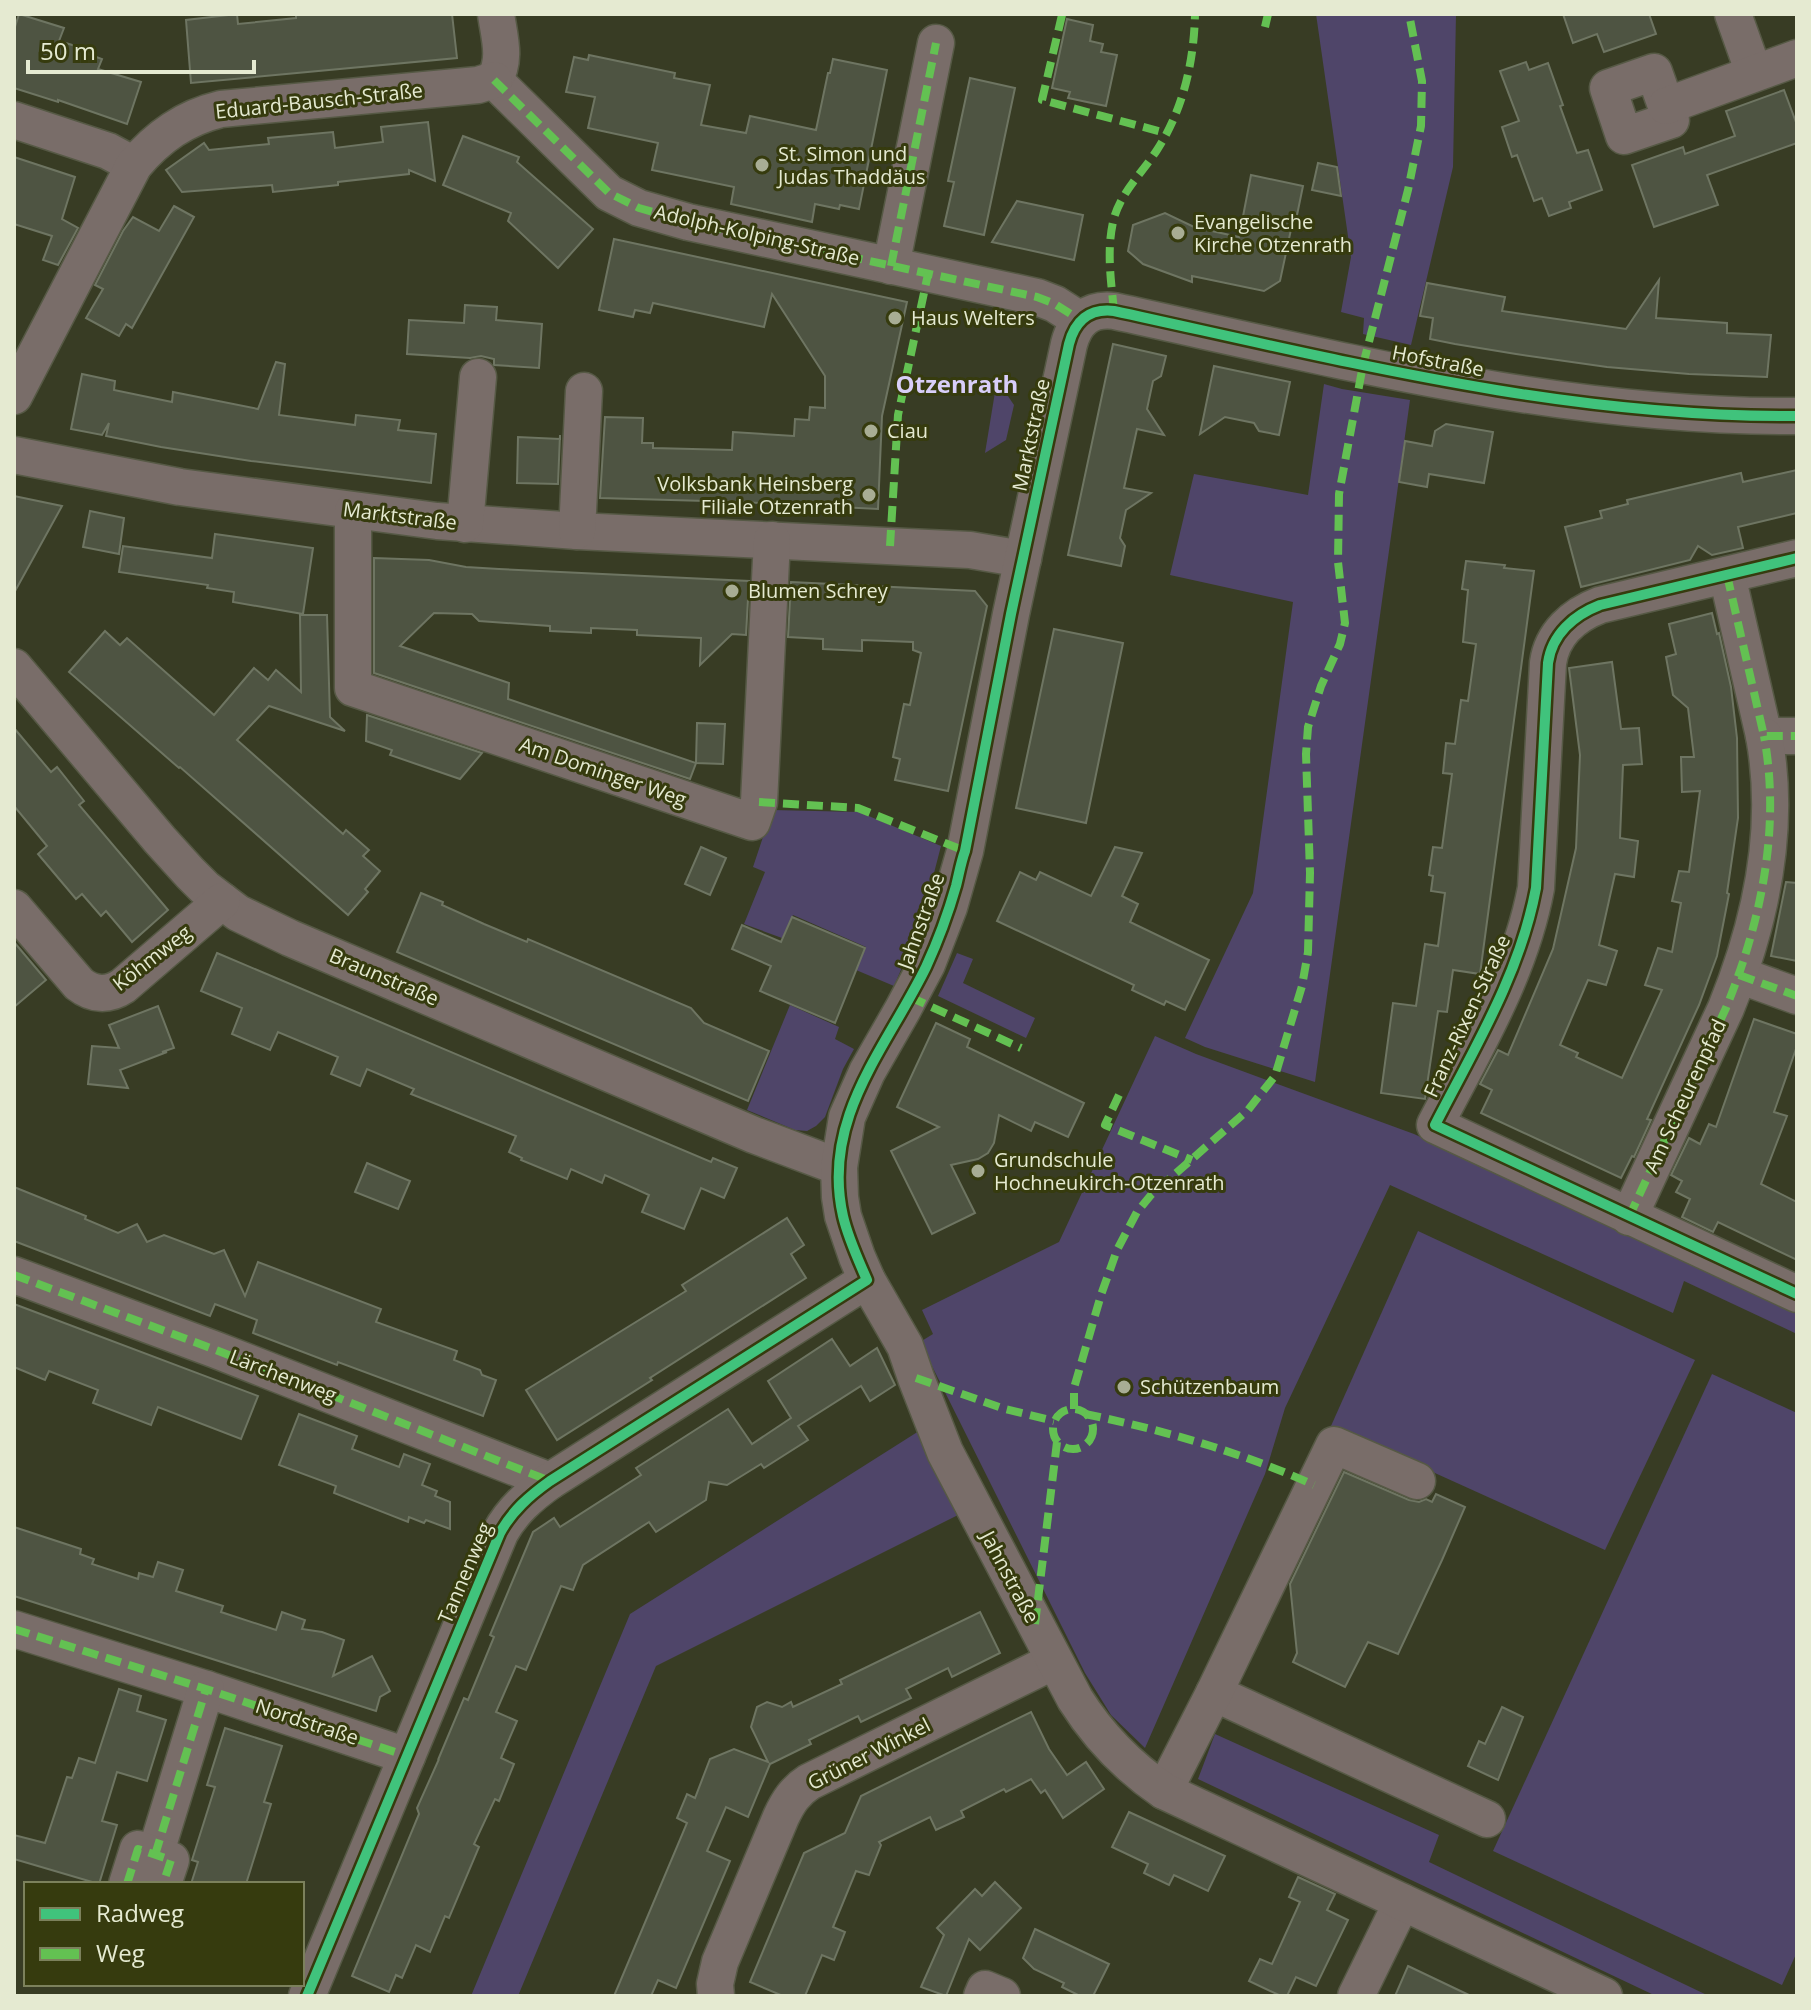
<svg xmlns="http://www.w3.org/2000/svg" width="1811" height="2010" font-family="'Open Sans',sans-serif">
<rect width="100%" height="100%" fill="#383c24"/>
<!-- green -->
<g fill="#4f4569">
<polygon points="1316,14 1456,14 1453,167 1411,345 1363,334 1364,318 1341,312 1351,257"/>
<polygon points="997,380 1014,405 1006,440 985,453"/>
<polygon points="1324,384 1342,389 1410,400 1315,1082 1205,1047 1185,1038 1253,893 1293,602 1170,575 1194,474 1308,495"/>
<polygon points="772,810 859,812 941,846 921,923 894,986 856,970 866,947 793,915 782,938 744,924 765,872 753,867"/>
<polygon points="957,953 973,959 963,983 1035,1018 1026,1038 938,996"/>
<polygon points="790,1005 839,1027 835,1039 854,1049 843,1069 825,1117 816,1126 807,1131 795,1130 747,1110"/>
<polygon points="1155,1036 1196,1054 1414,1134 1797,1310 1797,1334 1684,1281 1673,1313 1390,1185 1285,1408 1265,1474 1145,1748 1111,1715 1085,1673 920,1342 933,1334 922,1310 1059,1242"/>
<polygon points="1418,1231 1695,1360 1605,1550 1331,1426"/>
<polygon points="1712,1374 1797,1413 1797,1952 1782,1985 1493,1851"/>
<polygon points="919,1431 960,1514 656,1666 518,1996 471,1996 630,1614"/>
<polygon points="1215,1734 1439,1835 1429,1862 1709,1996 1656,1996 1198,1779"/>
</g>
<!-- building -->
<g fill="#4e5442" stroke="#6e7562" stroke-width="2">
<polygon points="19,14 64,28 59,41 89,50 88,54 102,59 98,69 141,82 127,124 58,100 58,102 14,88 14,30"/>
<polygon points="237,14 238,24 296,18 296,14 452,14 457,58 191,83 186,20"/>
<polygon points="1563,14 1649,14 1656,34 1604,52 1597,34 1573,43"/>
<polygon points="1067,19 1093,25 1090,41 1103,44 1101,52 1117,55 1106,106 1068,98 1070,92 1052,88"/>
<polygon points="589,55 675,73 674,78 710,85 701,125 746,133 750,116 816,130 828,73 830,73 833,59 887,70 859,209 840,205 839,209 815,204 812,222 731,204 734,187 652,170 658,143 588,128 595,97 566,92 574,57 588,60"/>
<polygon points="1526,62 1529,70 1548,63 1563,105 1560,106 1577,153 1588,150 1602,190 1569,202 1571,208 1549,216 1542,198 1534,201 1517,155 1512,157 1502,127 1519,121 1500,71"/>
<polygon points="970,78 1015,88 984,235 944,226 954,182 948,181"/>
<polygon points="1784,90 1797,125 1797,143 1707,175 1718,205 1654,227 1632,165 1683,147 1685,154 1735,136 1726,111"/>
<polygon points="428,122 435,181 409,170 409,174 338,182 338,185 273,192 272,185 182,192 166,170 204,143 209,150 269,144 268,138 333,132 335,148 383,142 381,127"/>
<polygon points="463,136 519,157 517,162 593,229 558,268 508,221 511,213 443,185"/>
<polygon points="14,157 75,177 62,219 78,228 58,265 43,260 52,236 14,224"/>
<polygon points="1318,163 1337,167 1341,196 1312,190"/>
<polygon points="1251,175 1303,186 1296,220 1293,220 1280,281 1264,291 1192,276 1192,282 1143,264 1128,251 1133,225 1165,213 1194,227 1239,237"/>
<polygon points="1017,201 1083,215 1074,260 992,242"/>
<polygon points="174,206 194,217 132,328 126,324 119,336 86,318 103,289 95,285 123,231 133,217 159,231"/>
<polygon points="614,239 907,302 882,416 878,509 742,502 600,498 605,417 643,418 642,443 653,443 653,448 732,450 733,432 794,436 795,419 809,420 810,407 825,408 825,376 772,294 764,327 653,303 650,313 635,310 633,317 599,310"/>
<polygon points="1659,280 1656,318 1727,323 1727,333 1771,335 1767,377 1689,374 1607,367 1516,354 1455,344 1430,339 1433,318 1420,316 1427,283 1505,297 1502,311 1626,329"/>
<polygon points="465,305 497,307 496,320 542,324 539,368 494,365 494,359 481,356 470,358 407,354 409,320 464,323"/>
<polygon points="1113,344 1166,356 1161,376 1153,381 1147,409 1164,435 1137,429 1124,488 1151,493 1126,510 1120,538 1125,546 1121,566 1068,555"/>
<polygon points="276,362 285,364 279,415 355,425 356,415 400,420 398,430 436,434 431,483 251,461 161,447 106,436 109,423 102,435 71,429 82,374 115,381 114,390 172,402 173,392 258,409"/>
<polygon points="1214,366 1290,382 1279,435 1259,431 1254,423 1225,417 1200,434"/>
<polygon points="1446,424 1493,432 1484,483 1429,474 1427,487 1399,482 1405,441 1432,446 1435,431"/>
<polygon points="560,435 558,484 517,483 518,437 560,439"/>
<polygon points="1797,470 1797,513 1738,527 1743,548 1712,555 1698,546 1690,560 1581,587 1565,527 1602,518 1600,511 1628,504 1627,500 1741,473 1743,482"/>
<polygon points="14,496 62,506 14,593"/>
<polygon points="90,511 124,518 119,554 83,547"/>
<polygon points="215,534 313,548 303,614 233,602 234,592 207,588 208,585 119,572 123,546 212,558"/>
<polygon points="374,558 429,560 466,567 499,569 749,581 746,635 732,634 700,665 701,638 637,635 637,630 591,628 591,633 550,631 550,626 479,621 472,614 434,613 400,646 509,683 508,699 696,763 690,779 374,673"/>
<polygon points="1466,561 1505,565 1504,568 1534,571 1480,974 1453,970 1447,1012 1438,1011 1425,1099 1381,1093 1393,1003 1416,1006 1425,944 1438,946 1445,893 1431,891 1433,876 1429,875 1433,847 1442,848 1452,774 1443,773 1446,743 1455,744 1461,700 1468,701 1476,644 1463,642 1468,590 1462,589"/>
<polygon points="791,582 975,591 987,606 948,791 895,780 900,759 893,757 904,704 910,705 921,653 913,650 913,642 862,640 862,651 823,649 823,639 788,637"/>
<polygon points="1712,613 1717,634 1719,633 1731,687 1737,738 1738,818 1727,893 1729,894 1717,956 1699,1005 1647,1119 1651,1120 1634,1157 1632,1156 1621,1178 1481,1113 1492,1090 1480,1084 1498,1050 1508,1055 1553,949 1576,848 1580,755 1569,668 1612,662 1621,729 1639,728 1642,764 1623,765 1620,838 1638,841 1634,877 1615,874 1599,945 1617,951 1606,985 1588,980 1560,1045 1578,1053 1576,1057 1622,1078 1662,990 1645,985 1658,948 1672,952 1681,903 1672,901 1679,871 1689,872 1700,791 1682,792 1681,757 1694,757 1688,708 1673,695 1666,657 1676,654 1669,624"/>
<polygon points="300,615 327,615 330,717 345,731 269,706 237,740 343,834 346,830 369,850 363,856 380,871 365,889 368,892 348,915 180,767 179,768 69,672 105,631 120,645 127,638 214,715 254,668 268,680 276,670 301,692"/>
<polygon points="1054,629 1123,643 1086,823 1016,808"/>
<polygon points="367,715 482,753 460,779 390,755 392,750 366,741"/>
<polygon points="697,723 725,724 723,764 696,763"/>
<polygon points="14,728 51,772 57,767 84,801 79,805 168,910 132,942 106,911 101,916 82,894 76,899 38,854 47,846 14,806"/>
<polygon points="701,847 726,858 710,895 685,884"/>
<polygon points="1115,847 1142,853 1122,896 1138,904 1130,922 1209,960 1185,1010 1166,1001 1164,1005 1132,990 1134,985 997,921 1020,872 1036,880 1040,872 1091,896"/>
<polygon points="1786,882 1797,883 1797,961 1771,956"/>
<polygon points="421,893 443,902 442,905 484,924 527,942 528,939 691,1008 704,1023 769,1051 748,1101 397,952"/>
<polygon points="792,917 865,948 835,1023 760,991 771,966 732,949 742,925 781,942"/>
<polygon points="14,942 46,980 14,1007"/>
<polygon points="217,953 711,1162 713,1158 737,1168 724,1198 701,1188 684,1229 642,1212 649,1195 605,1175 602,1183 571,1169 567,1179 521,1160 522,1158 509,1152 516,1136 411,1094 414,1089 367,1069 360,1086 331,1074 338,1057 278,1032 270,1050 232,1034 242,1008 201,991"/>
<polygon points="158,1006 174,1048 162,1052 167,1052 120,1070 128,1088 88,1084 92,1046 119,1048 109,1025"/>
<polygon points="1754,1019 1797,1034 1797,1046 1774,1112 1787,1116 1761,1184 1797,1202 1797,1260 1718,1222 1713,1232 1682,1217 1690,1199 1676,1192 1682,1181 1671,1175 1689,1138 1700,1144 1709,1124 1716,1127"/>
<polygon points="936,1023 970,1039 967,1047 1084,1103 1068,1137 1035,1122 1031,1131 999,1115 994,1143 988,1153 978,1159 951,1165 975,1213 932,1234 891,1151 939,1127 897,1107"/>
<polygon points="367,1163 410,1181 398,1209 355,1192"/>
<polygon points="14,1187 86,1216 85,1219 118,1233 137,1224 147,1242 164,1235 214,1254 224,1250 245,1296 258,1262 381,1309 376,1322 457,1351 454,1360 480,1370 482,1375 496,1380 483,1416 338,1362 337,1365 253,1333 257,1320 215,1304 210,1316 14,1241"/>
<polygon points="787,1218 804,1245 791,1254 806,1278 650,1378 652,1380 557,1440 526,1390 686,1291 682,1285"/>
<polygon points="14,1304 258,1396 241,1439 158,1407 151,1425 93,1403 98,1390 49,1371 45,1380 14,1367"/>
<polygon points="832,1339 850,1366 877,1348 895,1385 870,1401 861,1386 798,1426 808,1440 764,1468 761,1464 727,1485 709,1482 706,1500 656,1532 649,1522 583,1565 573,1590 561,1586 526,1670 516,1666 496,1712 517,1721 501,1758 514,1764 499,1801 495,1799 474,1844 479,1847 449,1918 445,1916 430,1952 416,1945 402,1978 396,1975 389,1992 352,1976 419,1814 417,1808 439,1759 438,1760 464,1698 468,1700 494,1637 490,1635 533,1532 554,1518 560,1527 641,1475 636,1468 728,1409 752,1444 791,1418 768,1381"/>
<polygon points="299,1414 357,1436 352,1449 399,1467 404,1454 430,1464 422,1485 437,1491 435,1496 450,1502 450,1529 426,1520 424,1523 409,1517 408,1522 334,1493 336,1486 279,1465"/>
<polygon points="1344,1472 1409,1500 1419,1502 1426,1499 1432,1502 1436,1494 1465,1507 1442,1560 1398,1654 1368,1642 1345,1687 1293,1662 1297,1653 1290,1584"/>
<polygon points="14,1527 81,1549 80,1554 94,1559 92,1564 138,1579 139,1573 153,1577 158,1562 183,1570 176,1591 223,1606 221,1612 276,1630 282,1612 305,1620 302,1629 322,1632 344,1640 333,1676 372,1656 390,1691 380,1697 376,1711 14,1596"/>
<polygon points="980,1612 1000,1653 952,1677 948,1668 906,1689 911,1698 861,1722 858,1716 809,1740 811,1744 770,1764 748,1817 726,1807 707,1851 730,1861 676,1988 658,1980 651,1996 614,1996 687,1823 677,1818 687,1794 695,1798 710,1759 734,1749 768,1762 751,1727 757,1707 767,1702 782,1707 791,1702 793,1707 842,1684 840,1680"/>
<polygon points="119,1689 141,1696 137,1711 166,1720 147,1781 117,1772 102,1821 117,1825 99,1884 14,1859 14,1835 45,1843 67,1777 72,1778 79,1758 95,1763"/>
<polygon points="1502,1707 1523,1717 1498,1780 1468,1766 1479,1741 1485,1744"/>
<polygon points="1031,1712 1049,1749 1067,1775 1086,1762 1104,1789 1063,1818 1045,1790 1041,1793 1031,1779 1006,1792 1004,1789 961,1811 964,1817 936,1830 930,1817 879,1842 881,1845 869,1875 856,1871 833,1927 845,1932 834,1960 822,1955 805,1996 783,1996 750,1982 804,1853 845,1833 861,1796"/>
<polygon points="225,1728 282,1746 264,1802 271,1804 246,1884 191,1884 198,1862 192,1860 215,1787 207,1785"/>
<polygon points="1129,1812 1225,1856 1208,1891 1174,1875 1169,1885 1144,1873 1148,1864 1112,1847"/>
<polygon points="1298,1877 1335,1894 1327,1910 1348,1920 1316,1986 1296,1977 1287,1996 1281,1996 1249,1981 1260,1959 1272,1964 1300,1902 1289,1897"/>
<polygon points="995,1882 1021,1908 980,1950 969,1939 946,1996 921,1987 944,1935 937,1928 975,1889 982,1896"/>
<polygon points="1035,1929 1109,1964 1093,1996 1080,1996 1062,1987 1064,1983 1034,1969 1023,1958"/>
<polygon points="1408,1966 1471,1996 1395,1996"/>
</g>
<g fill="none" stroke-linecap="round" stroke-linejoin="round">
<defs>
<g id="minor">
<polyline points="1733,14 1754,73"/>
<polygon points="1654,72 1671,120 1624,136 1608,88"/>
<polyline points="494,80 609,193 639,208 688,222 1037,297 1055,304 1080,320"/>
<path d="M494 80C507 60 499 36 496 14"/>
<polyline points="1666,106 1797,58"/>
<polyline points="14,120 108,151 134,165"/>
<polyline points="891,266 936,43"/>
<path d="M14 396 134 165C158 137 184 118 221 109L478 85 494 80"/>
<polyline points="14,455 180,487 437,521 577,531 970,550 1023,559"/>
<polyline points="353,511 353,688 752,822 759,802 772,540"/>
<polyline points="465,524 478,377"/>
<polyline points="577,531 584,391"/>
<path d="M1797 558 1600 605C1574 615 1552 634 1548 663L1536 888C1520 974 1474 1049 1435 1125L1797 1294"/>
<polyline points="1727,575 1764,736 1797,736"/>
<polyline points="14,667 160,840 190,873 205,888 238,913 290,938 754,1135 839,1167"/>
<path d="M14 908 79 984C93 995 108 996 123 986L222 901"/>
<polyline points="1739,975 1797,996"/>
<path d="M1629 1217 1726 1008C1761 922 1781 828 1764 736"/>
<polyline points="14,1275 216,1350 550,1481"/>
<polyline points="14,1629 206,1689 407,1756"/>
<polyline points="1214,1693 1487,1819"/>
<polyline points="1164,1791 1214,1693 1334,1445 1417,1481"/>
<polyline points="155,1855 206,1689"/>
<polyline points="127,1884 138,1849 171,1860 163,1884"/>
<path d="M307 1996 500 1533C512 1511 529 1496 550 1481L867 1280"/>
<path d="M716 1996 715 1984 720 1962 781 1817C788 1802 795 1791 809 1782L1054 1661"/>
<polyline points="982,1996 985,1989 1002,1996"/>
<polyline points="1356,1996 1402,1902"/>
<path d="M1604 1996 1164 1791C1127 1766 1099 1737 1075 1699L945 1452 916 1378 905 1346 867 1280 857 1257 843 1216 840 1197 839 1167 847 1117 867 1072 903 1009 927 964 949 907 965 851 1011 614 1069 344C1075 321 1089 308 1114 311 1340 360 1565 418 1797 416"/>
</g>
</defs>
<!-- minor casing -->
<use href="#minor" stroke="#565945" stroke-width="39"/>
<!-- minor -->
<use href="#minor" stroke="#796d69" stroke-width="36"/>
<!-- quiet -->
<g stroke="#63c152" stroke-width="8" stroke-dasharray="16 8" stroke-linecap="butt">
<polyline points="1062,15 1042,100 1166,133"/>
<polyline points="1265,27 1268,14"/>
<polyline points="494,80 609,193 639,208 688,222 1037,297 1055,304 1080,320"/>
<polyline points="891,266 936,43"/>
<path d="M1114 311C1111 280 1106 249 1114 218 1122 191 1142 173 1157 150 1183 110 1194 62 1195 14"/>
<polyline points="890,546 898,415 928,274"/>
<polyline points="1727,575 1764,736 1797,736"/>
<polyline points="759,802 858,808 965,851"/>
<polyline points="1739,975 1797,996"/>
<polyline points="910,997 1021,1048"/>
<polyline points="1119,1095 1105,1125 1192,1160"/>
<path d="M1629 1217 1726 1008C1761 922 1781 828 1764 736"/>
<polyline points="14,1275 216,1350 550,1481"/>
<polyline points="916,1378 1005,1409 1054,1421"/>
<polyline points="1074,1409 1074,1388 1101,1295 1117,1250 1137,1212 1151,1195 1248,1110 1275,1076 1302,986 1308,952 1310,873 1306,754 1308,727 1321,686 1340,644 1345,623 1338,562 1339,494 1363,365 1408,190 1421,126 1422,81 1409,14"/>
<circle cx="1073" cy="1429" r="20"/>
<path d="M1085 1414C1163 1430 1241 1452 1314 1485"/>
<polyline points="1035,1624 1057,1442"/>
<polyline points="14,1629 206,1689 407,1756"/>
<polyline points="155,1855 206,1689"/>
<polyline points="127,1884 138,1849 171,1860 163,1884"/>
</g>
<defs>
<g id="cycleway">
<path d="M1797 558 1600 605C1574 615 1552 634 1548 663L1536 888C1520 974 1474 1049 1435 1125L1797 1294"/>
<path d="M307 1996 500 1533C512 1511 529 1496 550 1481L867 1280C858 1259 848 1238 843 1216 821 1118 886 1049 926 967 938 941 948 914 956 886 959 874 961 862 965 851L1011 614 1069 344C1075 321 1089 308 1114 311 1340 360 1565 418 1797 416"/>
</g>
</defs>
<!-- cycleway casing -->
<use href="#cycleway" stroke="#363b0e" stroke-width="15"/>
<!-- cycleway -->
<use href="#cycleway" stroke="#40c37c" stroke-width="10"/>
</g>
<!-- markers -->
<g fill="#a8ad94" stroke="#363b0e" stroke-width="3">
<circle cx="762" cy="165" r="8"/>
<circle cx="1178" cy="233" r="8"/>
<circle cx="895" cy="318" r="8"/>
<circle cx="871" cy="431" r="8"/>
<circle cx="869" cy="495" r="8"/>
<circle cx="732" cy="591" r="8"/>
<circle cx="978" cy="1171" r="8"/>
<circle cx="1124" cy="1387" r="8"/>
</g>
<g text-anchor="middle" stroke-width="6" stroke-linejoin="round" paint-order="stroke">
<!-- street labels -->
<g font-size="20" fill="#e5ead1" stroke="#363b0e">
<text transform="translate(319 101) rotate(-6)" y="7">Eduard-Bausch-Straße</text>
<text transform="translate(757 235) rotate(13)" y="7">Adolph-Kolping-Straße</text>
<text transform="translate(1438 361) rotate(11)" y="7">Hofstraße</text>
<text transform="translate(1031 435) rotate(-78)" y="7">Marktstraße</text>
<text transform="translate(400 516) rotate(7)" y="7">Marktstraße</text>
<text transform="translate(603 772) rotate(19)" y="7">Am Dominger Weg</text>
<text transform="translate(921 921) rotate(-70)" y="7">Jahnstraße</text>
<text transform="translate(152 958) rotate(-38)" y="7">Köhmweg</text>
<text transform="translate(384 977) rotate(23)" y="7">Braunstraße</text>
<text transform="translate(1467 1016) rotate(-65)" y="7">Franz-Rixen-Straße</text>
<text transform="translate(1685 1096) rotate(-65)" y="7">Am Scheurenpfad</text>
<text transform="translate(283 1376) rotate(21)" y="7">Lärchenweg</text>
<text transform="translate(465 1573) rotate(-67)" y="7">Tannenweg</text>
<text transform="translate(1010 1577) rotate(62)" y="7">Jahnstraße</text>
<text transform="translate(307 1722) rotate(18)" y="7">Nordstraße</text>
<text transform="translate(869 1754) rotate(-27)" y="7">Grüner Winkel</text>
</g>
<!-- poi labels -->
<g font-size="20" fill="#e5ead1" stroke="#363b0e" text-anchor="start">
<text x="778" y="161">St. Simon und<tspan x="778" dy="23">Judas Thaddäus</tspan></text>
<text x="1194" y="229">Evangelische<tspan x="1194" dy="23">Kirche Otzenrath</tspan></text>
<text x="911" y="325">Haus Welters</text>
<text x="887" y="438">Ciau</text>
<text x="853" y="491" text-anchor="end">Volksbank Heinsberg<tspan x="853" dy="23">Filiale Otzenrath</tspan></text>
<text x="748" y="598">Blumen Schrey</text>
<text x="994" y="1167">Grundschule<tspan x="994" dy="23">Hochneukirch-Otzenrath</tspan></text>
<text x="1140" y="1394">Schützenbaum</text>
</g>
<!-- quarter labels -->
<g font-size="24" font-weight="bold" fill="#d8cef9" stroke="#363b0e">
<text x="957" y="393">Otzenrath</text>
</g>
</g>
<!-- border -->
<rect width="1811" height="2010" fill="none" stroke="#e5ead1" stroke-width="32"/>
<!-- legend -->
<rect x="24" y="1882" width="280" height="104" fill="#363b0e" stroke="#7c815c" stroke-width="2"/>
<rect x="40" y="1908" width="40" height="12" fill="#40c37c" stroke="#7c815c" stroke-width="2"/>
<text x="96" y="1922" font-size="24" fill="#e5ead1">Radweg</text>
<rect x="40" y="1948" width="40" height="12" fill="#63c152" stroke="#7c815c" stroke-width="2"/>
<text x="96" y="1962" font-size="24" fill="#e5ead1">Weg</text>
<!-- scale -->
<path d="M28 60v12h226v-12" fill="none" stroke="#e5ead1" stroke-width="4"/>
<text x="40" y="60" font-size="24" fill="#e5ead1" stroke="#363b0e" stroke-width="6" paint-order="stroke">50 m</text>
</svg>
